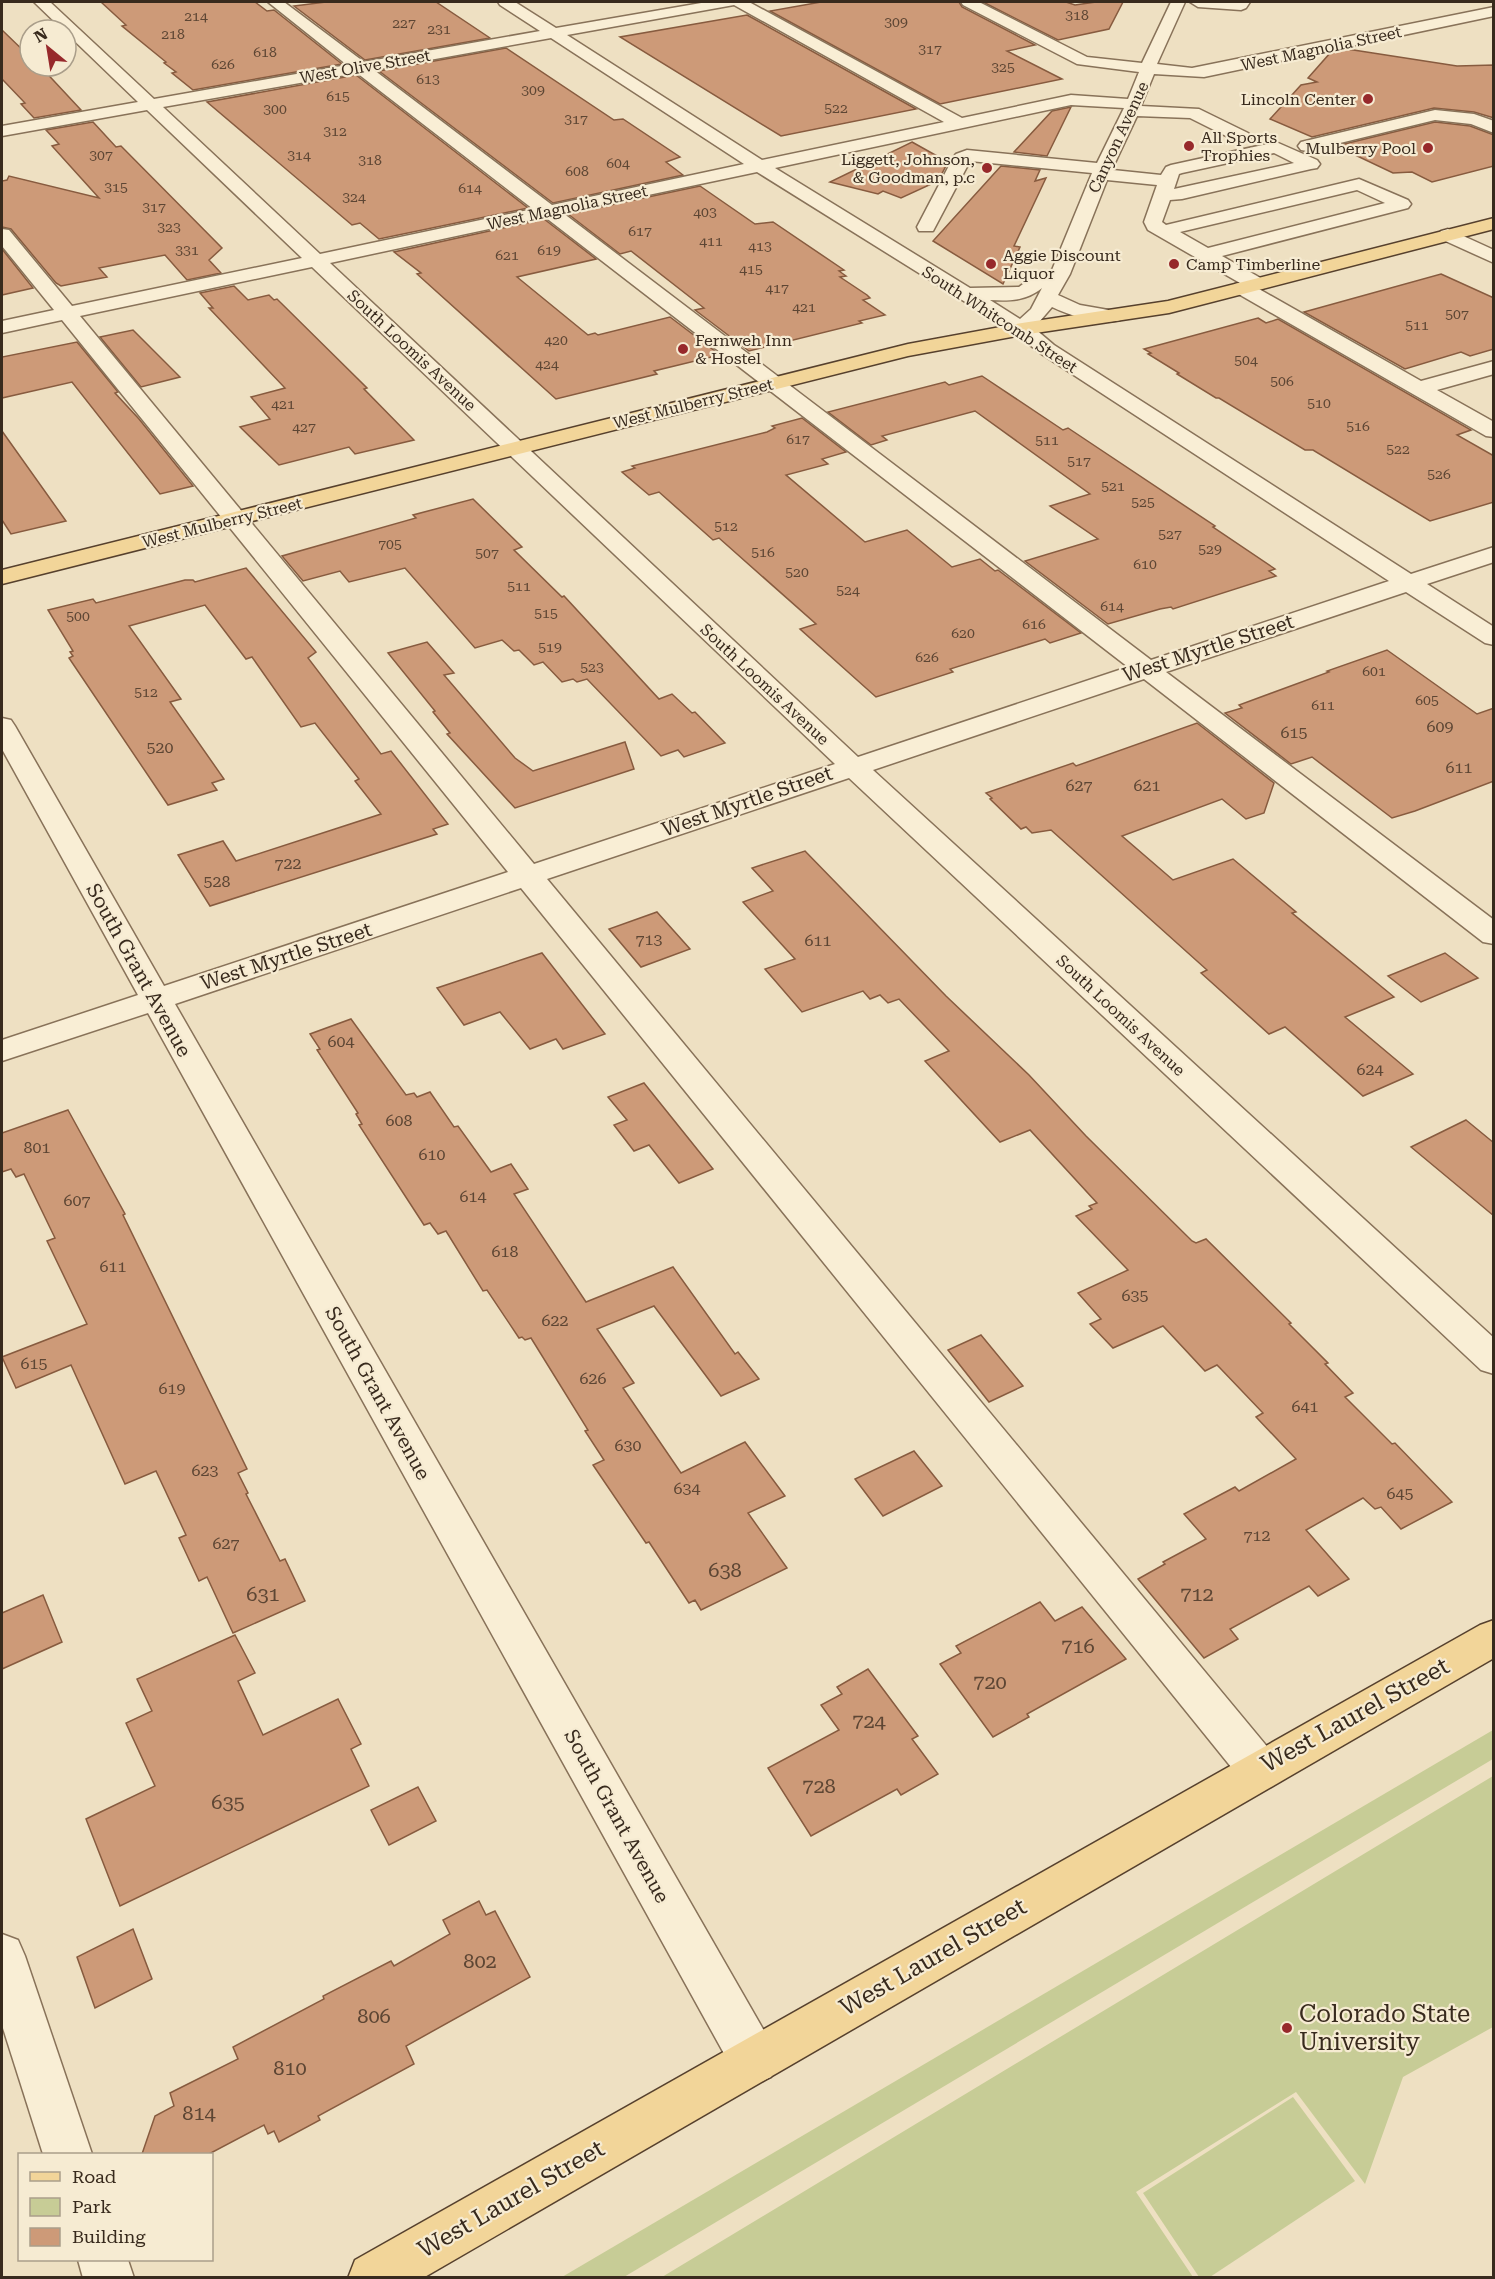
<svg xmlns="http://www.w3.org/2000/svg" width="1495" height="2279" font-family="'Roboto Serif',serif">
<rect width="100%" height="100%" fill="#eee0c2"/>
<!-- green -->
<g fill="#c7cc96">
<polygon points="1493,1730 1493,1759 624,2277 562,2277"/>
<polygon points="1493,1776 1493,2027 1403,2077 1365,2184 1296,2092 1136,2192 1193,2277 662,2277"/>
<polygon points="1293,2097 1355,2181 1210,2277 1199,2277 1143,2193"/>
</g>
<!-- building -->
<g fill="#cd9a78" stroke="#875b3f" stroke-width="1.5">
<polygon points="101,2 255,2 267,11 274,10 342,64 193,90 172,73 176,72 164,63 166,62 122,26 126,25"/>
<polygon points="326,2 436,2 490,38 365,60 294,6"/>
<polygon points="821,2 959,2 962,7 1035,45 1007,51 1062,79 940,104 770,11"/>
<polygon points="983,2 1066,2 1075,5 1096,2 1123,2 1109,29 1058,40"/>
<polygon points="747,15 916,109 781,136 620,37"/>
<polygon points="2,30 30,57 30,66 40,66 81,110 34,118 21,104 25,103 2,79"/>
<polygon points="506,48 614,120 623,119 680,157 666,162 683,175 553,203 379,71"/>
<polygon points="1347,49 1457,66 1494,65 1494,118 1474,112 1434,108 1312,137 1270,119 1301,85 1317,82 1308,78 1331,52"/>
<polygon points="356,75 528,208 379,239 360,223 352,225 207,102"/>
<polygon points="1071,107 1047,156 1014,152 1052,111"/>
<polygon points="93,122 116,147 121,146 222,248 209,260 221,273 187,280 165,255 99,268 107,277 61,286 56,283 11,229 2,227 2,181 7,180 9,176 99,198 52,146 59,144 46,130"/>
<polygon points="1435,122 1470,126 1494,135 1494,166 1432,182 1412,172 1393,173 1336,146"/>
<polygon points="912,142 948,162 938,181 901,198 883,191 878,194 830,182"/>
<polygon points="1001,166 1040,170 1035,181 1046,178 1014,246 1020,247 1003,284 933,241"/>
<polygon points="700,186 755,224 773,222 844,270 839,271 846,276 840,277 867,295 870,298 863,300 885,315 859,321 862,323 749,351 695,310 704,308 631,251 620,254 568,214"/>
<polygon points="544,219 596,259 517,277 588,335 595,333 598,335 670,317 720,355 654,371 657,374 556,399 417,274 421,273 394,252"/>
<polygon points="2,249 33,288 2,295"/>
<polygon points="1441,274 1494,298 1494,349 1470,356 1461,352 1405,369 1304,312"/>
<polygon points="234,286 248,300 269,295 274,300 277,299 367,388 364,389 414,440 355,454 349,447 279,465 240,427 270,419 251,397 285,388 209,308 213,308 200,293"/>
<polygon points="1258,318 1266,323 1278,319 1471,430 1457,435 1494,456 1494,502 1430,521 1313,450 1305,450 1219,398 1216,398 1177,374 1179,373 1148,354 1151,353 1144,349"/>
<polygon points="133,330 180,377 141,387 100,337"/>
<polygon points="77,342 118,392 115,393 139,419 193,486 160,494 72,382 2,398 2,357"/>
<polygon points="982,376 1063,430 1068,428 1215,526 1213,527 1275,569 1269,571 1276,576 1173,609 1171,607 1160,609 1108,624 1025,561 1098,539 1050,506 1090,494 975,411 882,436 887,440 871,445 828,412 945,382 949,385"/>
<polygon points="802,418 846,452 822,459 828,464 786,475 865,542 907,530 952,567 980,559 995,571 998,570 1081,633 1050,643 1045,639 950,669 953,672 876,697 800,629 816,624 719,538 713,540 659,492 649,495 622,472 635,468 632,466 767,432 775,428 772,426"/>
<polygon points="2,431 66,521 11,534 2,520"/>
<polygon points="473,499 522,547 514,550 562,597 564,596 659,699 672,694 692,713 695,712 725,743 684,757 678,750 661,756 587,679 577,682 573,679 562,682 543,662 534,665 519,650 514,651 502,640 475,648 405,568 349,582 340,571 303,581 282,556 416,518 413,515"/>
<polygon points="246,568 316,652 308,658 381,754 391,751 448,824 433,829 437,834 210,906 178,855 223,841 236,861 381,814 355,781 359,779 315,723 301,727 252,657 246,659 205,605 129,626 181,699 170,702 224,779 212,783 217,790 168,805 69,658 73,656 70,652 73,651 48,610 93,599 96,603 185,580 193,580 195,582"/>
<polygon points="427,642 454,673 444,675 515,758 533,771 625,742 634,769 515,808 447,734 450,733 433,712 435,711 388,653"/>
<polygon points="1387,650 1477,714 1494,708 1494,781 1415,811 1392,818 1312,757 1291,764 1225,713 1242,708 1239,705 1329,672 1327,671"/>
<polygon points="1197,723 1274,783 1264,813 1246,819 1222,799 1122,836 1173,880 1233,859 1296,912 1292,913 1394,997 1345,1017 1413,1074 1363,1096 1285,1027 1269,1034 1201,973 1207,970 1051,830 1032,833 1026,827 1021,829 990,799 992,798 986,793 1073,763 1076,766"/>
<polygon points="805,851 946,996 1029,1075 1086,1136 1192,1241 1196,1243 1206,1239 1291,1323 1289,1324 1328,1363 1325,1364 1353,1393 1345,1397 1392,1444 1395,1443 1452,1502 1401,1529 1381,1507 1375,1509 1363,1498 1306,1530 1349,1579 1318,1596 1309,1586 1230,1629 1238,1639 1204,1658 1138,1579 1165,1564 1163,1562 1206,1539 1184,1514 1235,1487 1239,1491 1296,1459 1256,1417 1263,1413 1220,1368 1217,1365 1205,1371 1163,1326 1113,1348 1090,1324 1101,1319 1078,1293 1128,1270 1076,1216 1092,1209 1089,1206 1097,1203 1030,1130 1000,1142 925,1061 949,1051 899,999 888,1003 880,995 870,999 863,991 802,1012 765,969 795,959 743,902 773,891 752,868"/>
<polygon points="657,912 690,949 641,967 609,929"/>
<polygon points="542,953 605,1034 563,1049 556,1039 530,1049 500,1012 464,1025 437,988"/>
<polygon points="1445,953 1478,978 1421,1002 1388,976"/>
<polygon points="351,1019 406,1095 414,1093 417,1097 430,1092 454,1127 458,1126 491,1172 511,1164 528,1189 514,1194 586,1302 673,1267 735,1354 738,1352 759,1379 721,1396 654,1306 597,1329 634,1383 623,1388 681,1473 745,1442 785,1496 748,1513 787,1568 701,1610 695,1600 689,1603 649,1542 646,1543 593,1465 604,1460 585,1431 588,1430 531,1338 525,1340 522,1337 519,1338 487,1290 483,1291 446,1231 438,1234 430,1223 424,1225 359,1125 362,1124 356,1114 358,1113 317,1050 320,1049 310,1034"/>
<polygon points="644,1083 713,1169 679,1183 649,1145 634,1151 614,1125 627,1120 608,1097"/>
<polygon points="68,1110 125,1214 123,1215 247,1469 238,1473 248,1493 246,1494 280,1561 285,1559 305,1601 233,1633 207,1577 199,1581 179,1538 186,1535 156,1471 125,1484 71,1365 16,1388 2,1357 87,1324 47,1241 55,1238 24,1174 16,1177 11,1169 2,1172 2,1133"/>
<polygon points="1466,1120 1494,1143 1494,1216 1411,1147"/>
<polygon points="981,1335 1023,1386 989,1402 948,1350"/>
<polygon points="914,1451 942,1486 883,1516 855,1479"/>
<polygon points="43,1595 62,1642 2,1669 2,1613"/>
<polygon points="1040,1602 1055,1621 1082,1607 1126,1659 1027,1714 1029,1717 993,1737 940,1664 961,1653 956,1646"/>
<polygon points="235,1635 255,1673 238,1681 263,1735 338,1699 361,1744 351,1749 369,1786 120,1906 86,1819 155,1786 126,1723 152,1711 137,1679"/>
<polygon points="868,1669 918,1736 912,1739 938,1774 901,1795 897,1789 811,1836 768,1768 839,1730 821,1705 842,1694 837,1687"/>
<polygon points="418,1787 436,1821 389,1845 371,1810"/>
<polygon points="479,1901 486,1915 495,1911 530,1977 406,2046 414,2064 318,2116 320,2120 279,2142 274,2131 268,2134 264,2125 209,2154 142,2154 155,2116 174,2106 170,2093 238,2059 233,2047 324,1999 323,1996 391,1961 394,1966 450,1934 443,1920"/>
<polygon points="133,1929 152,1979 95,2008 77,1957"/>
</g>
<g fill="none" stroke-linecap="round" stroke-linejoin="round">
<defs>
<g id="minor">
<path d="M34 2H50L154 99 347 65 268 2H284L364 62 540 31 500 5 498 2H515L556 28 707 2H749L962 118 1071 95 1128 99 1139 72 1077 64 963 5 961 2H979L1087 57 1142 63 1171 2H1185L1157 64 1192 68 1494 7V16L1204 77 1154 74 1141 106 1199 109 1248 133 1251 137 1248 141H1236L1190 118 1137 116 1113 167V170L1161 175 1166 167 1171 165 1276 142 1317 160 1320 164 1317 168 1311 169 1182 199 1170 200 1162 222 1166 225 1359 179 1408 200 1411 204 1408 208 1222 256 1264 280 1267 284 1264 288 1259 289 1421 381 1494 361V374L1437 390 1494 422V437L1486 436 1235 292 1232 288 1235 284 1240 283 1148 230 1144 222 1157 185 1107 180 1070 274 1058 295 1080 305 1120 312 1123 316 1120 320C1099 325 1071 316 1052 307L1034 328 1054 345 1411 574 1494 547V562L1427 584 1494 627V645L1485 643 1406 592 1166 672 1494 920V944L1483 942 1144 679 873 770 1494 1338V1374L1481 1370 849 778 547 879 1274 1755 1280 1769 1274 1783 1259 1788 1244 1783 521 888 175 1004 771 2043 778 2060 771 2077 754 2084 737 2077 148 1013 2 1061V1040L138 995 2 749V718L11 720 15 726 164 986 508 872 62 320 2 333V321L54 310 2 246V229L9 230 72 306 302 258 147 110 2 136V126L138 102ZM734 5 944 122 762 160 567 35ZM551 38 744 164 552 205 374 70ZM357 73 533 209 320 254 163 107ZM1071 105 1124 108 1097 163 967 150 956 154 953 158 917 227 919 231H933L970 161 1092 173 1052 270 1035 275 1019 287 970 288 775 168ZM1274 153 1294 163 1174 189 1179 174 1182 173ZM757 172 1015 333 1040 353 1389 581 1151 660 563 213ZM1357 190 1385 203 1208 248 1180 232ZM545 217 1128 667 858 757 330 263ZM312 267 835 764 534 864 80 316ZM1042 288 1031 309 1020 319 990 300C1010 301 1026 301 1042 288Z"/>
<polygon points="1190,2 1250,2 1246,8 1241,10 1198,7"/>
<polygon points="1435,110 1474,114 1494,121 1494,133 1471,124 1435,120 1307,151 1301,150 1298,146 1301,142"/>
<polygon points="1448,229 1494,250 1494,263 1441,239 1439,235 1441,231"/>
<polygon points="2,1934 18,1940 25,1956 92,2154 43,2154 2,2025"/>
<polygon points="78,2260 128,2260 134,2278 83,2278"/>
</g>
<g id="major">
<polygon points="1494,218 1494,229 1169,313 1022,335 908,356 2,584 2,570 908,344 1022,323 1168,301"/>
<polygon points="1494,1620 1494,1658 423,2278 348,2278 355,2260 1480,1625"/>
</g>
</defs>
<!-- minor casing -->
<use href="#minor" stroke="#887259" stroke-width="3"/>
<!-- major casing -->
<use href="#major" stroke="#56402d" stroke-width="3"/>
<!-- minor -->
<use href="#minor" fill="#f9eed5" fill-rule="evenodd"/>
<!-- major -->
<use href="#major" fill="#f2d599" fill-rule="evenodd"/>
</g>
<!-- markers -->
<g fill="#97292b" stroke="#f6ebd2" stroke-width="2">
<circle cx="1368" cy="99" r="6"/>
<circle cx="1189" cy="146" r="6"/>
<circle cx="1428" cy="148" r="6"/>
<circle cx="987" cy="168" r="6"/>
<circle cx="991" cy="264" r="6"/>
<circle cx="1174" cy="264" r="6"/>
<circle cx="683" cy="349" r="6"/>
<circle cx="1287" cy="2028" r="6"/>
</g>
<g text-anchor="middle" stroke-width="4.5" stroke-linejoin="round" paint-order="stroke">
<!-- far-number labels -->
<g font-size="14" fill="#5d4634">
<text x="1077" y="20">318</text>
<text x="196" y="21">214</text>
<text x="896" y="27">309</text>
<text x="404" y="28">227</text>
<text x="439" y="34">231</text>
<text x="173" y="39">218</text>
<text x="930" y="54">317</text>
<text x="265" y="57">618</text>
<text x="223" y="69">626</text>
<text x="1003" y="72">325</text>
<text x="428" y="84">613</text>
<text x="533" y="95">309</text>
<text x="338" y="101">615</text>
<text x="836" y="113">522</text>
<text x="275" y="114">300</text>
<text x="576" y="124">317</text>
<text x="335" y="136">312</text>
<text x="101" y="160">307</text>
<text x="299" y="160">314</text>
<text x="370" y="165">318</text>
<text x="618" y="168">604</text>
<text x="577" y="176">608</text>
<text x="116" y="192">315</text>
<text x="470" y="193">614</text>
<text x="354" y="202">324</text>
<text x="154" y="212">317</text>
<text x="705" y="217">403</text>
<text x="169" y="232">323</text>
<text x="640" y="236">617</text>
<text x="711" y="246">411</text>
<text x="760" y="251">413</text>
<text x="187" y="255">331</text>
<text x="549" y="255">619</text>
<text x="507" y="260">621</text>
<text x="751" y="274">415</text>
<text x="777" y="293">417</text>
<text x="804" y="312">421</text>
<text x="1457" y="319">507</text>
<text x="1417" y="330">511</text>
<text x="556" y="345">420</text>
<text x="1246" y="365">504</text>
<text x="547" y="369">424</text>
<text x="1282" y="386">506</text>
<text x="1319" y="408">510</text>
<text x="283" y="409">421</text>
<text x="1358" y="431">516</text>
<text x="304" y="432">427</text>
<text x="798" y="444">617</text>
<text x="1047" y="445">511</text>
<text x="1398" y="454">522</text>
<text x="1079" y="466">517</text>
<text x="1439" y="479">526</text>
<text x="1113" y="491">521</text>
<text x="1143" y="507">525</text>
<text x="726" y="531">512</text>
<text x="1170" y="539">527</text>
<text x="390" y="549">705</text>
<text x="1210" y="554">529</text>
<text x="763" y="557">516</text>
<text x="487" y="558">507</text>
<text x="1145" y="569">610</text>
<text x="797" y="577">520</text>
<text x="519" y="591">511</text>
<text x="848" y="595">524</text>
<text x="1112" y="611">614</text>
<text x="546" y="618">515</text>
<text x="78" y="621">500</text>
<text x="1034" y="629">616</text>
<text x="963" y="638">620</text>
<text x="550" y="652">519</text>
<text x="927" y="662">626</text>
<text x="592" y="672">523</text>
<text x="1374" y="676">601</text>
<text x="146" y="697">512</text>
<text x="1427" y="705">605</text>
<text x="1323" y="710">611</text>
</g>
<!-- far-street labels -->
<g font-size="16" fill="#382a1d" stroke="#f6ebd2">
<text transform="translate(1321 48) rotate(-12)" y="6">West Magnolia Street</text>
<text transform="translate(365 66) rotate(-10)" y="6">West Olive Street</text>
<text transform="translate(1118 137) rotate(-65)" y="6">Canyon Avenue</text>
<text transform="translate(567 207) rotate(-12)" y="6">West Magnolia Street</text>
<text transform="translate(1000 319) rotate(33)" y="6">South Whitcomb Street</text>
<text transform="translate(412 350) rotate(43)" y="6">South Loomis Avenue</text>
<text transform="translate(693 403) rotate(-14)" y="6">West Mulberry Street</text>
<text transform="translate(222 522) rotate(-14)" y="6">West Mulberry Street</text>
<text transform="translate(765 684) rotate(43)" y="6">South Loomis Avenue</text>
<text transform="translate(1121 1015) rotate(43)" y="6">South Loomis Avenue</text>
</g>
<!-- far-poi labels -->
<g font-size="16" fill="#382a1d" stroke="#f6ebd2" text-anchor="start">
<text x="1356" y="105" text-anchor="end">Lincoln Center</text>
<text x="1201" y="143">All Sports<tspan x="1201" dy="18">Trophies</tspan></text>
<text x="1416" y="154" text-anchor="end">Mulberry Pool</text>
<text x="975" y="165" text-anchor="end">Liggett, Johnson,<tspan x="975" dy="18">&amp; Goodman, p.c</tspan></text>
<text x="1003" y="261">Aggie Discount<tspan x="1003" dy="18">Liquor</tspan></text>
<text x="1186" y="270">Camp Timberline</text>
<text x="695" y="346">Fernweh Inn<tspan x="695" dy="18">&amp; Hostel</tspan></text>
</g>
<!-- number labels -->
<g font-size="16" fill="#5d4634">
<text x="1440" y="732">609</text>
<text x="1294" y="738">615</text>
<text x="160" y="753">520</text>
<text x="1459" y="773">611</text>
<text x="1079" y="791">627</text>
<text x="1147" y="791">621</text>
<text x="288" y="869">722</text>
<text x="217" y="887">528</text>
<text x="649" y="945">713</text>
<text x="818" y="946">611</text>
<text x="341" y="1047">604</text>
<text x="1370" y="1075">624</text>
<text x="399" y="1126">608</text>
<text x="37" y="1153">801</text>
<text x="432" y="1160">610</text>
<text x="473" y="1202">614</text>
<text x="77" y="1206">607</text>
<text x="505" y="1257">618</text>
<text x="113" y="1272">611</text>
<text x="1135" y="1301">635</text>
<text x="555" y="1326">622</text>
<text x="34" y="1369">615</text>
<text x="593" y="1384">626</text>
<text x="172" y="1394">619</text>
<text x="1305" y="1412">641</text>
<text x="628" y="1451">630</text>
<text x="205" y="1476">623</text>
<text x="687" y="1494">634</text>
<text x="1400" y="1499">645</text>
<text x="1257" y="1541">712</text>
<text x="226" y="1549">627</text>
</g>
<!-- street labels -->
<g font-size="20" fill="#382a1d" stroke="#f6ebd2">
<text transform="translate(1208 648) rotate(-18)" y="7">West Myrtle Street</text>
<text transform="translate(747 801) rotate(-19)" y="7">West Myrtle Street</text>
<text transform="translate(286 956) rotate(-18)" y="7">West Myrtle Street</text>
<text transform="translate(139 970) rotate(61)" y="7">South Grant Avenue</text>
<text transform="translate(378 1393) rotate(61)" y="7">South Grant Avenue</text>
<text transform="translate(617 1816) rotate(61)" y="7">South Grant Avenue</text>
</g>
<!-- near-number labels -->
<g font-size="20" fill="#5d4634">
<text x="725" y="1577">638</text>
<text x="263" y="1601">631</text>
<text x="1197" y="1601">712</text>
<text x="1078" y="1653">716</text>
<text x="990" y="1689">720</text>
<text x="869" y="1728">724</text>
<text x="819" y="1793">728</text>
<text x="228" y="1809">635</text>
<text x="480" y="1968">802</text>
<text x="374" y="2023">806</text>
<text x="290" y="2075">810</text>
<text x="199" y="2120">814</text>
</g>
<!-- near-street labels -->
<g font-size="24" fill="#382a1d" stroke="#f6ebd2">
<text transform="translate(1355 1715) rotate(-29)" y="8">West Laurel Street</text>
<text transform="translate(933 1957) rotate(-30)" y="8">West Laurel Street</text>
<text transform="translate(511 2199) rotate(-30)" y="8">West Laurel Street</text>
</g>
<!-- near-poi labels -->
<g font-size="24" fill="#382a1d" stroke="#f6ebd2" text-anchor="start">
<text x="1299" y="2022">Colorado State<tspan x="1299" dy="28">University</tspan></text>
</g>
</g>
<!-- border -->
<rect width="1495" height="2279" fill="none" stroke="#382a1d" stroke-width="6"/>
<!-- legend -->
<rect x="18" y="2153" width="195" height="108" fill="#f6ebd2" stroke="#aa9e8a" stroke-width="1.5"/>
<rect x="30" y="2172" width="30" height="9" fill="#f2d599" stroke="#aa9e8a" stroke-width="1.5"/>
<text x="72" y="2183" font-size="18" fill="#382a1d">Road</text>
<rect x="30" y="2198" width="30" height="18" fill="#c7cc96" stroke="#aa9e8a" stroke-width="1.5"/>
<text x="72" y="2213" font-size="18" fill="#382a1d">Park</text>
<rect x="30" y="2228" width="30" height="18" fill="#cd9a78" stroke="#aa9e8a" stroke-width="1.5"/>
<text x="72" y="2243" font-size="18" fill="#382a1d">Building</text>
<!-- north arrow -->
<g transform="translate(48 48) rotate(330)"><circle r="28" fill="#f6ebd2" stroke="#aa9e8a" stroke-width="1.5"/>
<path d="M0-4.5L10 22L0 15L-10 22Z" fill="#97292b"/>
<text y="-9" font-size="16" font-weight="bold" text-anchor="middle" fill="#382a1d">N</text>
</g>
</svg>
